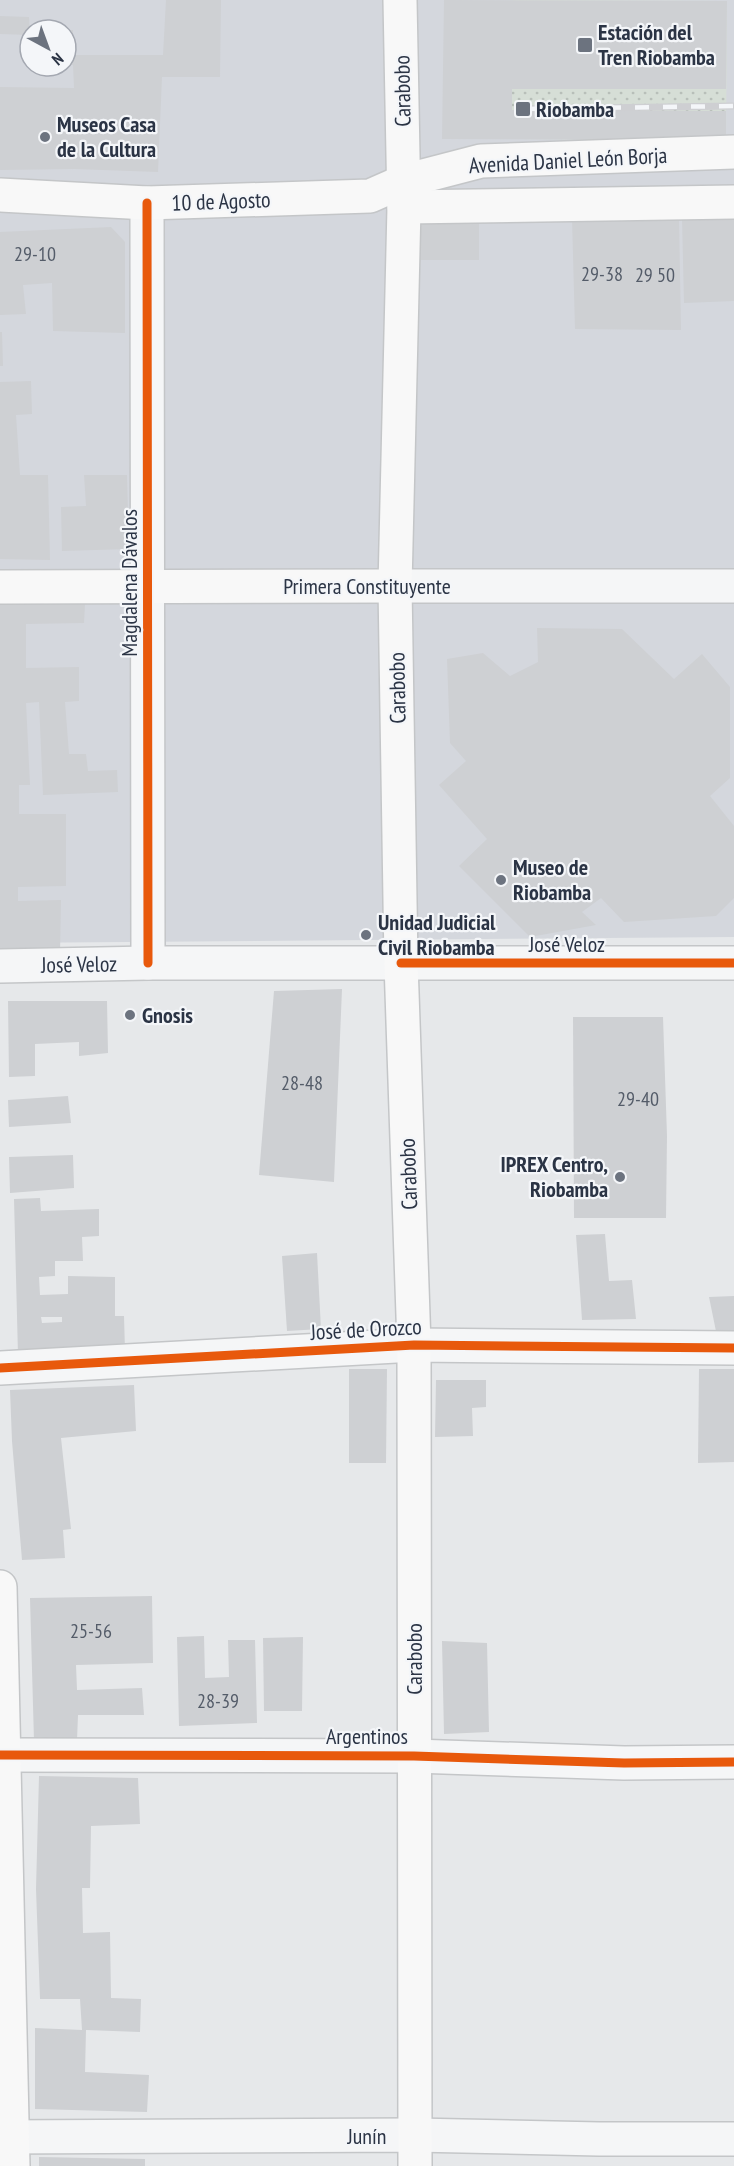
<svg xmlns="http://www.w3.org/2000/svg" width="734" height="2166" font-family="'PT Sans Narrow',sans-serif">
<defs>
<pattern id="park-dots" width="8" height="8" patternUnits="userSpaceOnUse" patternTransform="scale(1.5)"><rect width="8" height="8" fill="#d6ded6"/><path d="M2 2h.1M6 6h.1" fill="none" stroke="#b8bfb9" stroke-width="1.8" stroke-linecap="round"/></pattern>
</defs>
<rect width="100%" height="100%" fill="#e6e8ea"/>
<!-- built -->
<path fill="#d4d7dd" fill-rule="evenodd" d="M0 0H734V937L0 943ZM30 30H66V66H30Z"/>
<!-- park -->
<polygon fill="url(#park-dots)" points="513,0 727,1 726,140 511,139"/>
<!-- building -->
<g fill="#ced0d3" fill-rule="evenodd">
<polygon points="166,0 221,0 220,77 162,77 158,172 74,169 0,170 0,87 74,88 73,65 66,65 66,30 73,30 73,55 163,55"/>
<polygon points="444,0 727,1 726,89 512,89 512,110 726,111 726,140 442,139"/>
<polygon points="0,16 29,17 30,35 0,34"/>
<polygon points="572,218 679,218 681,330 575,329"/>
<polygon points="682,218 734,220 734,301 684,303"/>
<rect x="418" y="223" width="61" height="37"/>
<polygon points="111,227 125,242 125,333 53,331 52,283 23,285 26,314 0,315 0,232"/>
<polygon points="0,332 2,332 3,366 0,366"/>
<polygon points="31,381 32,414 16,415 20,475 48,475 50,560 0,559 0,382"/>
<polygon points="84,475 127,475 129,549 62,551 61,507 86,506"/>
<polygon points="85,604 84,623 26,624 26,668 79,667 79,701 65,702 69,754 86,754 88,771 117,770 118,792 43,795 39,702 26,703 30,785 19,785 19,814 66,814 66,886 18,887 18,901 61,900 60,954 5,954 0,949 0,605"/>
<polygon points="537,628 622,629 674,679 702,654 730,687 730,778 710,796 734,826 734,898 716,916 624,922 601,898 582,912 596,925 530,937 459,866 487,839 439,785 466,761 450,743 447,659 483,653 510,676 538,662"/>
<polygon points="342,989 334,1182 259,1175 274,991"/>
<polygon points="8,1001 107,1001 108,1053 79,1056 79,1042 35,1044 35,1076 9,1077"/>
<polygon points="573,1017 663,1017 667,1136 666,1218 574,1218"/>
<polygon points="68,1096 71,1123 9,1127 8,1100"/>
<polygon points="73,1155 74,1188 10,1193 9,1157"/>
<path d="M40 1198 41 1211 99 1209V1236L82 1237 83 1261H55V1276L39 1277 40 1295 68 1294V1276L115 1277V1316H124L125 1351 18 1355 14 1199ZM41 1317H62V1322L42 1323Z"/>
<polygon points="605,1234 609,1281 632,1280 636,1319 582,1320 576,1235"/>
<polygon points="317,1253 321,1329 287,1331 282,1256"/>
<polygon points="734,1296 734,1341 718,1341 709,1297"/>
<polygon points="349,1369 387,1369 386,1463 349,1463"/>
<polygon points="699,1369 734,1369 734,1462 698,1463"/>
<polygon points="436,1380 486,1380 486,1407 472,1408 473,1436 435,1437"/>
<polygon points="134,1385 136,1431 61,1438 71,1529 63,1530 65,1558 22,1560 12,1441 10,1390"/>
<polygon points="152,1596 153,1663 76,1665 77,1690 142,1688 144,1715 78,1715 77,1740 34,1741 30,1598"/>
<polygon points="204,1636 205,1678 229,1677 228,1640 255,1640 257,1723 179,1726 177,1637"/>
<polygon points="303,1637 302,1711 264,1711 263,1638"/>
<polygon points="442,1641 487,1643 489,1732 444,1734"/>
<polygon points="39,1776 138,1778 140,1824 91,1826 90,1888 82,1888 83,1933 110,1932 111,1998 141,1999 140,2032 86,2030 85,2072 149,2075 147,2112 35,2109 35,2028 82,2030 80,1999 40,1999 36,1889"/>
<polygon points="39,2157 145,2159 145,2166 39,2166"/>
</g>
<g fill="none" stroke-linecap="round" stroke-linejoin="round">
<defs>
<g id="minor">
<polyline points="147,203 148,963"/>
<polyline points="0,966 148,963 401,963"/>
<polyline points="0,1368 414,1345 734,1348"/>
<polyline points="0,1755 414,1756 624,1763 734,1762"/>
<polyline points="0,2137 415,2135 599,2139 734,2139"/>
</g>
<g id="tertiary">
<polyline points="395,586 734,586"/>
<polyline points="401,963 734,963"/>
</g>
<g id="secondary">
<polyline points="400,0 404,207 395,586 401,963 414,1345 415,2166"/>
<polyline points="0,195 147,203 370,196 404,181 481,161 734,152"/>
<polyline points="404,207 734,202"/>
<polyline points="0,587 395,586"/>
<polyline points="0,1587 13,2166"/>
</g>
</defs>
<!-- minor casing -->
<use href="#minor" stroke="#c4c6c8" stroke-width="36"/>
<!-- tertiary casing -->
<use href="#tertiary" stroke="#c4c6c8" stroke-width="36"/>
<!-- secondary casing -->
<use href="#secondary" stroke="#c4c6c8" stroke-width="36"/>
<!-- minor -->
<use href="#minor" stroke="#f5f6f7" stroke-width="33"/>
<!-- tertiary -->
<use href="#tertiary" stroke="#f5f6f7" stroke-width="33"/>
<!-- secondary -->
<use href="#secondary" stroke="#f8f8f8" stroke-width="33"/>
<defs>
<polyline id="rail" points="523,109 734,106"/>
</defs>
<!-- rail casing -->
<use href="#rail" stroke="#cecfd2" stroke-width="7"/>
<!-- rail -->
<use href="#rail" stroke="#f4f6f9" stroke-width="4.5" stroke-dasharray="14" stroke-linecap="butt"/>
<defs>
<g id="cycleway">
<polyline points="147,203 148,963"/>
<polyline points="401,963 734,963"/>
<polyline points="0,1368 414,1345 734,1348"/>
<polyline points="0,1755 414,1756 624,1763 734,1762"/>
</g>
</defs>
<!-- cycleway casing -->
<use href="#cycleway" stroke="#f4f6f9" stroke-width="13"/>
<!-- cycleway -->
<use href="#cycleway" stroke="#e8590c" stroke-width="9"/>
</g>
<!-- markers -->
<g fill="#6c737f" stroke="#f4f6f9" stroke-width="2">
<rect x="577" y="37" width="16" height="16" rx="3"/>
<rect x="515" y="101" width="16" height="16" rx="3"/>
<circle cx="45" cy="137" r="6"/>
<circle cx="501" cy="880" r="6"/>
<circle cx="366" cy="935" r="6"/>
<circle cx="130" cy="1015" r="6"/>
<circle cx="620" cy="1177" r="6"/>
</g>
<g text-anchor="middle" stroke-width="4.5" stroke-linejoin="round" paint-order="stroke">
<!-- number labels -->
<g font-size="20" fill="#545c69">
<text x="35" y="261">29-10</text>
<text x="602" y="281">29-38</text>
<text x="655" y="282">29 50</text>
<text x="302" y="1090">28-48</text>
<text x="638" y="1106">29-40</text>
<text x="91" y="1638">25-56</text>
<text x="218" y="1708">28-39</text>
</g>
<!-- poi labels -->
<g font-size="22" font-weight="bold" fill="#2b3445" stroke="#f4f6f9" text-anchor="start">
<text x="598" y="40">Estación del<tspan x="598" dy="25">Tren Riobamba</tspan></text>
<text x="536" y="117">Riobamba</text>
<text x="57" y="132">Museos Casa<tspan x="57" dy="25">de la Cultura</tspan></text>
<text x="513" y="875">Museo de<tspan x="513" dy="25">Riobamba</tspan></text>
<text x="378" y="930">Unidad Judicial<tspan x="378" dy="25">Civil Riobamba</tspan></text>
<text x="142" y="1023">Gnosis</text>
<text x="608" y="1172" text-anchor="end">IPREX Centro,<tspan x="608" dy="25">Riobamba</tspan></text>
</g>
<!-- street labels -->
<g font-size="22" fill="#2b3445" stroke="#f4f6f9">
<text transform="translate(402 91) rotate(-91)" y="8">Carabobo</text>
<text transform="translate(568 160) rotate(-3)" y="8">Avenida Daniel León Borja</text>
<text transform="translate(221 201) rotate(-2)" y="8">10 de Agosto</text>
<text transform="translate(129 583) rotate(-90)" y="8">Magdalena Dávalos</text>
<text x="367" y="594">Primera Constituyente</text>
<text transform="translate(397 688) rotate(-91)" y="8">Carabobo</text>
<text x="567" y="952">José Veloz</text>
<text transform="translate(79 964) rotate(-1)" y="8">José Veloz</text>
<text transform="translate(408 1174) rotate(-92)" y="8">Carabobo</text>
<text transform="translate(366 1329) rotate(-3)" y="8">José de Orozco</text>
<text transform="translate(414 1659) rotate(-90)" y="8">Carabobo</text>
<text x="367" y="1744">Argentinos</text>
<text x="367" y="2144">Junín</text>
</g>
</g>
<!-- north arrow -->
<g transform="translate(48 48) rotate(139)"><circle r="28" fill="#f4f6f9" stroke="#a4a8b1" stroke-width="1.5"/>
<path d="M0-4.5L10 22L0 15L-10 22Z" fill="#6c737f"/>
<text y="-9" font-size="16" font-weight="bold" text-anchor="middle" fill="#2b3445">N</text>
</g>
</svg>
